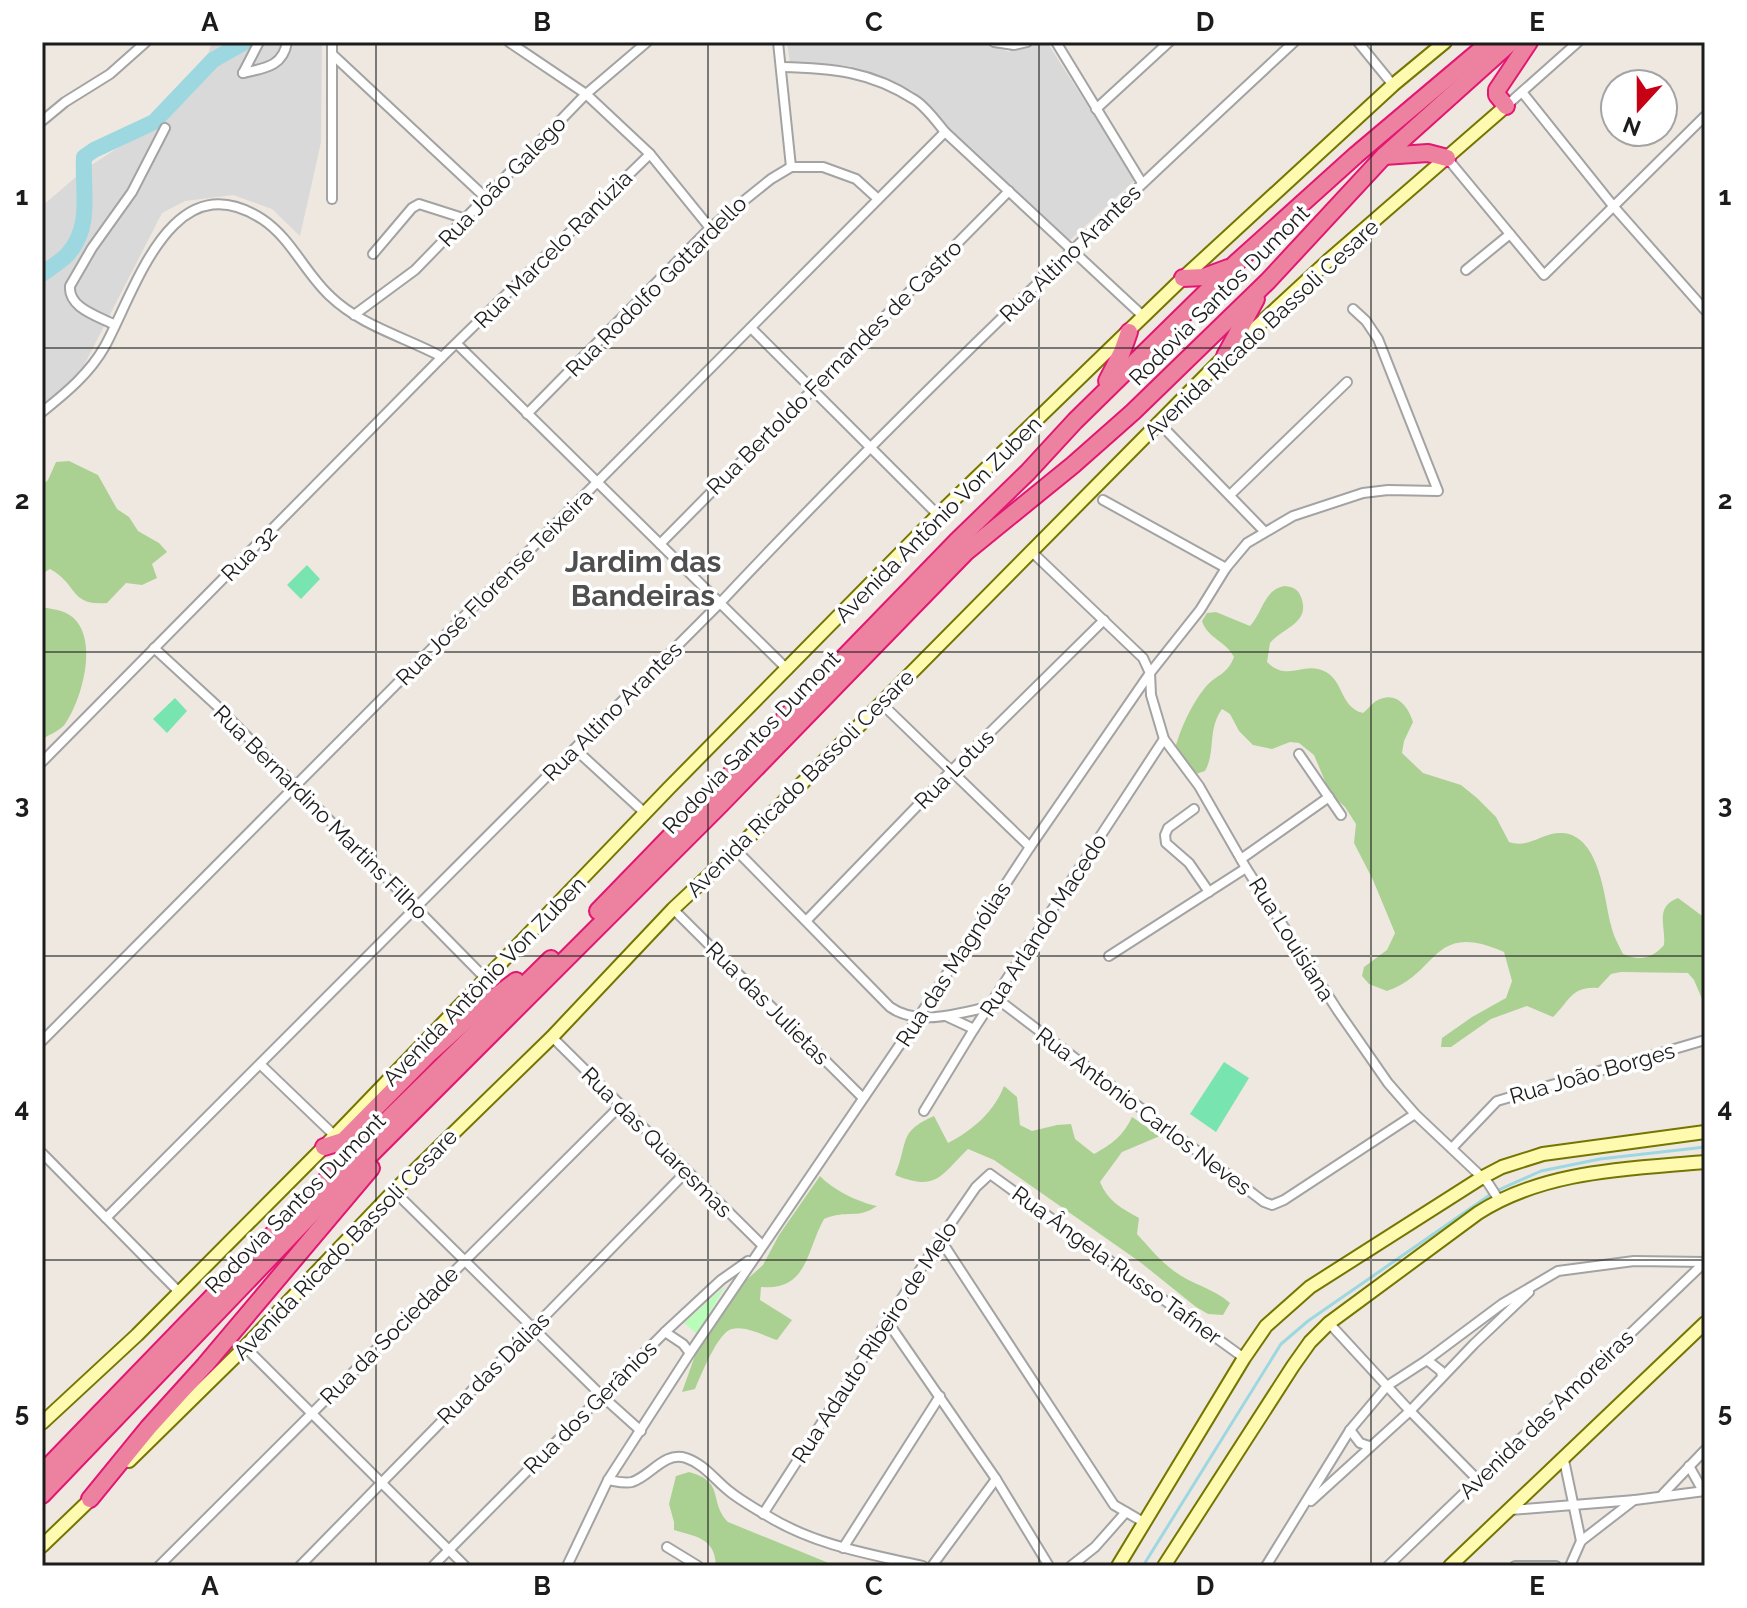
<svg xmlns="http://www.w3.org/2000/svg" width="1747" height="1608" font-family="Raleway,sans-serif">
<rect width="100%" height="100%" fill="#eee8e1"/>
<!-- residential -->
<g fill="#dad9d9">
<polygon points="212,42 322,42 321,142 300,236 272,209 233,195 185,201 162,213 79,375 42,408 42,206 84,170 169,114 207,57"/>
<polygon points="787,42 978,42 1010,52 1008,42 1047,42 1135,180 1068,242 1002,185 913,91 850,66 790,63"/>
</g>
<!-- forest -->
<g fill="#abd192">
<path d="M69 461 98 475 117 509 129 517 138 531 159 543 167 552 152 564 157 578 142 585 126 583 107 603C69 606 79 585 50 569L42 574V485L48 480 56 462Z"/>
<path d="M1285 586C1293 587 1298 589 1301 597 1311 623 1284 627 1270 643L1267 662C1289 683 1303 660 1326 672 1344 682 1340 707 1363 713 1368 709 1373 702 1378 700 1396 691 1408 706 1413 722L1404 741 1402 753 1423 773 1461 785 1477 798 1496 817 1509 842C1529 849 1542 832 1562 833 1600 835 1604 898 1611 925 1613 935 1618 944 1623 954 1639 961 1652 959 1664 945 1666 926 1654 907 1678 898L1705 918V1006L1694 980 1688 973 1621 972 1611 974 1598 988C1571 986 1570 1001 1553 1017L1527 1006 1491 1019 1451 1047H1441L1442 1038 1472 1017 1506 998 1512 981 1504 952C1431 920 1439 974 1387 991L1369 984 1362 976 1364 967 1387 950 1395 933 1373 880 1354 843 1356 824 1345 807 1330 793 1314 755 1299 743 1290 742 1272 749 1253 745 1239 731 1230 714 1222 709C1207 730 1216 752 1205 771L1196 774 1182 766 1175 748C1181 728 1191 705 1204 689 1214 675 1227 676 1234 657 1226 641 1207 638 1202 621L1207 613 1216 612 1250 626C1263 612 1264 589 1285 586Z"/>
<path d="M42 607C52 609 63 610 71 616 99 637 83 696 67 721 62 730 51 734 42 739Z"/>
<path d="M1004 1086 1017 1097 1020 1125 1032 1131 1057 1125 1071 1124 1075 1139 1094 1154C1112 1144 1123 1136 1132 1117L1160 1136 1122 1152 1100 1182C1107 1200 1122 1209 1139 1218L1137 1234C1149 1247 1160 1261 1174 1271 1191 1284 1213 1288 1230 1303L1223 1315 1208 1314 1196 1307 1140 1262 994 1160 968 1149C940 1176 937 1192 895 1175 909 1143 897 1132 934 1116L948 1143C973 1130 994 1112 1004 1086Z"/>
<path d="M820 1176C833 1190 858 1202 877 1206 857 1220 847 1209 824 1219 806 1251 808 1291 761 1287L760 1300 792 1320 777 1340C765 1336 745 1325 732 1329 718 1332 701 1375 695 1389L682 1392 698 1347 743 1283 763 1265 779 1235Z"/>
<path d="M689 1472C726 1482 708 1501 728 1522L836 1566H773L770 1563 765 1566H716C715 1538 697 1537 674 1530V1522L669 1504 676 1476Z"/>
</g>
<!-- park -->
<polygon fill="#bafdb9" points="726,1285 697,1334 684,1323"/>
<!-- pitch -->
<g fill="#78e4af">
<polygon points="307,565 320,579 301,599 287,585"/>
<polygon points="175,698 187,711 167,733 153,719"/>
<polygon points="1224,1062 1249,1078 1216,1132 1190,1114"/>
</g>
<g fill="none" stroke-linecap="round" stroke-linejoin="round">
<!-- stream -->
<polyline stroke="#9dd8e0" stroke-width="3" points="1143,1566 1281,1344 1308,1321 1494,1192 1541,1171 1600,1159 1705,1147"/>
<!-- river -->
<path stroke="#9dd8e0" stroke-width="16" d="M42 274C50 268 60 262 67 255 93 227 82 190 84 157L94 150 154 122 213 60 245 42"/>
<defs>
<g id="street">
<polyline points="332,42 332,199"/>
<polyline points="509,42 586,94 650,154 710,228"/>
<polyline points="778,42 791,167"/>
<polyline points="994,42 1014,45 1027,42"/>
<polyline points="1056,42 1142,183"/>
<polyline points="1358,42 1393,85"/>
<polyline points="333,55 486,198"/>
<path d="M781 67C831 68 871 71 915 100 926 107 936 121 945 132L1144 317"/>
<path d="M243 73C264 68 283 67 287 42"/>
<polyline points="243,73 259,42"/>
<polyline points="1522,92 1614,207 1705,310"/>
<polyline points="1506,106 1578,42"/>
<polyline points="1096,109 1169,42"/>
<polyline points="42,121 65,102 110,74 146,42"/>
<polyline points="1447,158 1544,275 1705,116"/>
<polyline points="373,254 412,208 419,204 466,219"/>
<polyline points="1466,270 1510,234"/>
<polyline points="354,315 415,270 586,94 647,42"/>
<path d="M115 325C98 316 68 308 70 286L92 248 132 192 165 128"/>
<polyline points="751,328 938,515"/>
<polyline points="457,344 788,670"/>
<path d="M42 412C66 393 90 373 105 346 136 289 172 161 262 219 291 238 305 273 330 296 361 326 405 337 442 357"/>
<polyline points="527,414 710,228 771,179 791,167 823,167 856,179 878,199"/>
<polyline points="1159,423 1264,531"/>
<polyline points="1230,495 1347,382"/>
<polyline points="1103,500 1226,568"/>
<polyline points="660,544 1009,191"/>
<polyline points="1032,552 1143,658 1150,673 1151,695 1164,739 1199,786 1246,868 1338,1011 1388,1083 1415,1114 1488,1183 1499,1200"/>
<polyline points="154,648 216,705 485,978"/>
<polyline points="882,704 1030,847"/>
<polyline points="575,749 646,814"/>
<polyline points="1299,754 1341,815"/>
<polyline points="42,762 442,357 650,154"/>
<polyline points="1194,809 1168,828 1165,835 1166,843 1189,863 1209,892"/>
<path d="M736 850 890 1007C918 1027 958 1013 989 1007"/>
<polyline points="1241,859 1329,797"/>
<polyline points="673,909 863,1098"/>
<polyline points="807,920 951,771 1104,620"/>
<polyline points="1109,956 1246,868"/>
<polyline points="996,998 1264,1202 1272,1205 1284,1200 1415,1114"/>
<polyline points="946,1016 974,1029"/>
<polyline points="552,1037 762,1245"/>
<polyline points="42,1041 945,132"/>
<polyline points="261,1065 335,1136"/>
<polyline points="924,1111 974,1029 1164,739"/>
<polyline points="1452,1148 1497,1101 1705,1040"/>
<polyline points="42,1153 179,1292"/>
<polyline points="394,1191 602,1396 641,1431"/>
<path d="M106 1218 720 603C903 408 1098 224 1294 42"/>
<polyline points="940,1239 1114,1505 1145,1523"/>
<polyline points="887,1321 996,1479 1049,1566"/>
<polyline points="1329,1323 1410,1411 1477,1479"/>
<polyline points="665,1332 683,1344 690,1353"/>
<polyline points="245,1347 465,1566"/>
<polyline points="1427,1360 1441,1371 1442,1376"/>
<polyline points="1350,1430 1360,1443 1369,1446"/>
<polyline points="1564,1460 1581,1541"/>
<polyline points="1689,1466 1703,1491"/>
<path d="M608 1480C615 1481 624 1484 632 1482 651 1476 664 1451 686 1458 704 1464 715 1480 729 1491 740 1500 754 1508 766 1515 814 1545 869 1554 923 1566"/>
<polyline points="1663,1494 1705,1450"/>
<polyline points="1311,1501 1410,1411 1474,1344 1529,1292"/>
<polyline points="1511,1510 1635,1500 1705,1491"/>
<polyline points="763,1514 940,1239 976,1187 990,1174 1244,1358"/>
<polyline points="667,1547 698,1566"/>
<polyline points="843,1548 940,1396"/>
<polyline points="159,1566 620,1106"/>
<polyline points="300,1566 687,1171"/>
<polyline points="433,1566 665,1332 721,1280 748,1261"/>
<polyline points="567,1566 608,1480 690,1353 918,1018 1030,847 1150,673 1200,610 1226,568 1247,543 1293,516 1363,493 1388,490 1438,491 1378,339 1366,321 1353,309"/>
<polyline points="932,1566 996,1479"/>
<polyline points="1071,1566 1095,1547 1126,1512"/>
<polyline points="1266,1566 1350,1430 1387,1386 1427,1360 1502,1304 1558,1271 1634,1261 1705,1262"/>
<polyline points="1388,1566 1705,1262"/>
<polyline points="1515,1566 1556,1566"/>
<polyline points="1570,1566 1581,1541 1634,1500"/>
</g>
<g id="secondary">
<polyline points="42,1423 137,1335 324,1147 669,788 938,515 1183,278 1393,85 1445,42"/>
<polyline points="129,1461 245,1347 394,1191 552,1037 673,909 736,850 1225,356 1330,259 1506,106"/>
<polyline points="42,1546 96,1494"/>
<polyline points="1118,1566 1244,1358 1266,1326 1310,1287 1481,1178 1502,1167 1543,1154 1705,1132"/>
<path d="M1164 1566 1293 1366 1310 1342 1329 1323 1478 1213C1545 1170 1628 1169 1705 1162"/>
<polyline points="1450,1566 1705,1323"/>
</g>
<g id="highway">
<polyline points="1506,106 1497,95 1497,90 1529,42"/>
<polyline points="1384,156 1428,153 1447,158"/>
<polyline points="1183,278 1204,277 1228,268"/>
<polyline points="1225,356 1256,299"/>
<polyline points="1107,381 1122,352 1129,332"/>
<polyline points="598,911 956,542 1028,472 1075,421 1236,263 1356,155 1490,42"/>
<polyline points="324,1147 343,1141 430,1053 479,1009 516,981"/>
<polyline points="42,1473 311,1195 551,959"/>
<polyline points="42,1495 324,1201 720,805 966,552 1073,465 1133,412 1268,281 1384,156 1511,42"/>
<polyline points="90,1499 148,1428 205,1365 371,1168"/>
</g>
</defs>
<!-- street casing -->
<use href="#street" stroke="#a3a3a3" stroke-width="12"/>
<!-- secondary casing -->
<use href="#secondary" stroke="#757600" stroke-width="16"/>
<!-- highway casing -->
<use href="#highway" stroke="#e31672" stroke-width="20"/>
<!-- street -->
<use href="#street" stroke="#fff" stroke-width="8"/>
<!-- secondary -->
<use href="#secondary" stroke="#fefaaf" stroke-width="12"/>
<!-- highway -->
<use href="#highway" stroke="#ed81a0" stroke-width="16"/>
</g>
<!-- grid -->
<path fill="none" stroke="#1c1c1c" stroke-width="2" stroke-opacity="0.55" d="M376 42V1566M708 42V1566M1039 42V1566M1371 42V1566M42 348H1705M42 652H1705M42 956H1705M42 1260H1705"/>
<g text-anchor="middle" stroke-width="7" stroke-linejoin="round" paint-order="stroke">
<!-- street labels -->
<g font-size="22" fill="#1c1c1c" stroke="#fff">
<text transform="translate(502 181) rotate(-46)" y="8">Rua João Galego</text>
<text transform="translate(553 249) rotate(-45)" y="8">Rua Marcelo Ranúzia</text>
<text transform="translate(1070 253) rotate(-44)" y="8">Rua Altino Arantes</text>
<text transform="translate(656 286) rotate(-45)" y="8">Rua Rodolfo Gottardello</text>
<text transform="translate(1219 295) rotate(-45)" y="8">Rodovia Santos Dumont</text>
<text transform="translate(1261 329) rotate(-43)" y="8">Avenida Ricado Bassoli Cesare</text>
<text transform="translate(834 367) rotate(-45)" y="8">Rua Bertoldo Fernandes de Castro</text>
<text transform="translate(938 519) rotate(-45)" y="8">Avenida Antônio Von Zuben</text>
<text transform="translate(249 553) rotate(-45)" y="8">Rua 32</text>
<text transform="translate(494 587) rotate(-45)" y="8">Rua José Florense Teixeira</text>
<text transform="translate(612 711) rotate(-45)" y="8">Rua Altino Arantes</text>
<text transform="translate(751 742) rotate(-46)" y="8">Rodovia Santos Dumont</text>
<text transform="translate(954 769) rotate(-45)" y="8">Rua Lotus</text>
<text transform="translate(800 783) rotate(-45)" y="8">Avenida Ricado Bassoli Cesare</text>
<text transform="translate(321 812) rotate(45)" y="8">Rua Bernardino Martins Filho</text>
<text transform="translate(1043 925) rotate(-57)" y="8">Rua Arlando Macedo</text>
<text transform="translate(1292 939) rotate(58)" y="8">Rua Louisiana</text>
<text transform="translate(953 964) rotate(-57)" y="8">Rua das Magnólias</text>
<text transform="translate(484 981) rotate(-46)" y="8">Avenida Antônio Von Zuben</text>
<text transform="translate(768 1003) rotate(45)" y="8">Rua das Julietas</text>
<text transform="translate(1592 1073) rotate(-16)" y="8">Rua João Borges</text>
<text transform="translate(1144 1111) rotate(37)" y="8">Rua Antonio Carlos Neves</text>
<text transform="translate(657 1142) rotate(45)" y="8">Rua das Quaresmas</text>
<text transform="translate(295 1203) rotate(-45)" y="8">Rodovia Santos Dumont</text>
<text transform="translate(345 1244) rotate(-46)" y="8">Avenida Ricado Bassoli Cesare</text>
<text transform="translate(1117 1265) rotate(36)" y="8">Rua Ângela Russo Tafner</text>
<text transform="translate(389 1335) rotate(-45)" y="8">Rua da Sociedade</text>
<text transform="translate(874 1342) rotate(-57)" y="8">Rua Adauto Ribeiro de Melo</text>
<text transform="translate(493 1368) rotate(-45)" y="8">Rua das Dálias</text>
<text transform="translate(590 1407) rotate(-45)" y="8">Rua dos Gerânios</text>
<text transform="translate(1546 1414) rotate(-44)" y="8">Avenida das Amoreiras</text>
</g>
<!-- district labels -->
<g font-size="30" font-weight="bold" fill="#4f4f4f" stroke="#fff">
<text x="643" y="572">Jardim das<tspan x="643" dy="34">Bandeiras</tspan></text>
</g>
</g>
<!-- border -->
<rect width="1747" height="1608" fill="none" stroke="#ffffff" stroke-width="88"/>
<!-- north arrow -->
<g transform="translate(1639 108) rotate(201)"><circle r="38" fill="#ffffff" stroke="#a4a4a4" stroke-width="2"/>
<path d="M0-6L14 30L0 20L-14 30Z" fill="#c80014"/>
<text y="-12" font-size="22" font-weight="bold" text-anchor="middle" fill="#1c1c1c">N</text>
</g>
<rect x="44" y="44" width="1659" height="1520" fill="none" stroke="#1c1c1c" stroke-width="3"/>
<g font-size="26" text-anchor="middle" font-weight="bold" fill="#1c1c1c">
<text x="210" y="31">A</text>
<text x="542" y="31">B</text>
<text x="874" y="31">C</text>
<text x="1205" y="31">D</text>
<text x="1537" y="31">E</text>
<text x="22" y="205">1</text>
<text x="1725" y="205">1</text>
<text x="22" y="509">2</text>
<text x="1725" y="509">2</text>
<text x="22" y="813">3</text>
<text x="1725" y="813">3</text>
<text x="22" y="1117">4</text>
<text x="1725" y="1117">4</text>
<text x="22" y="1421">5</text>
<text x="1725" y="1421">5</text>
<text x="210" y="1595">A</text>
<text x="542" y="1595">B</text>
<text x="874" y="1595">C</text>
<text x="1205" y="1595">D</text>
<text x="1537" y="1595">E</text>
</g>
</svg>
